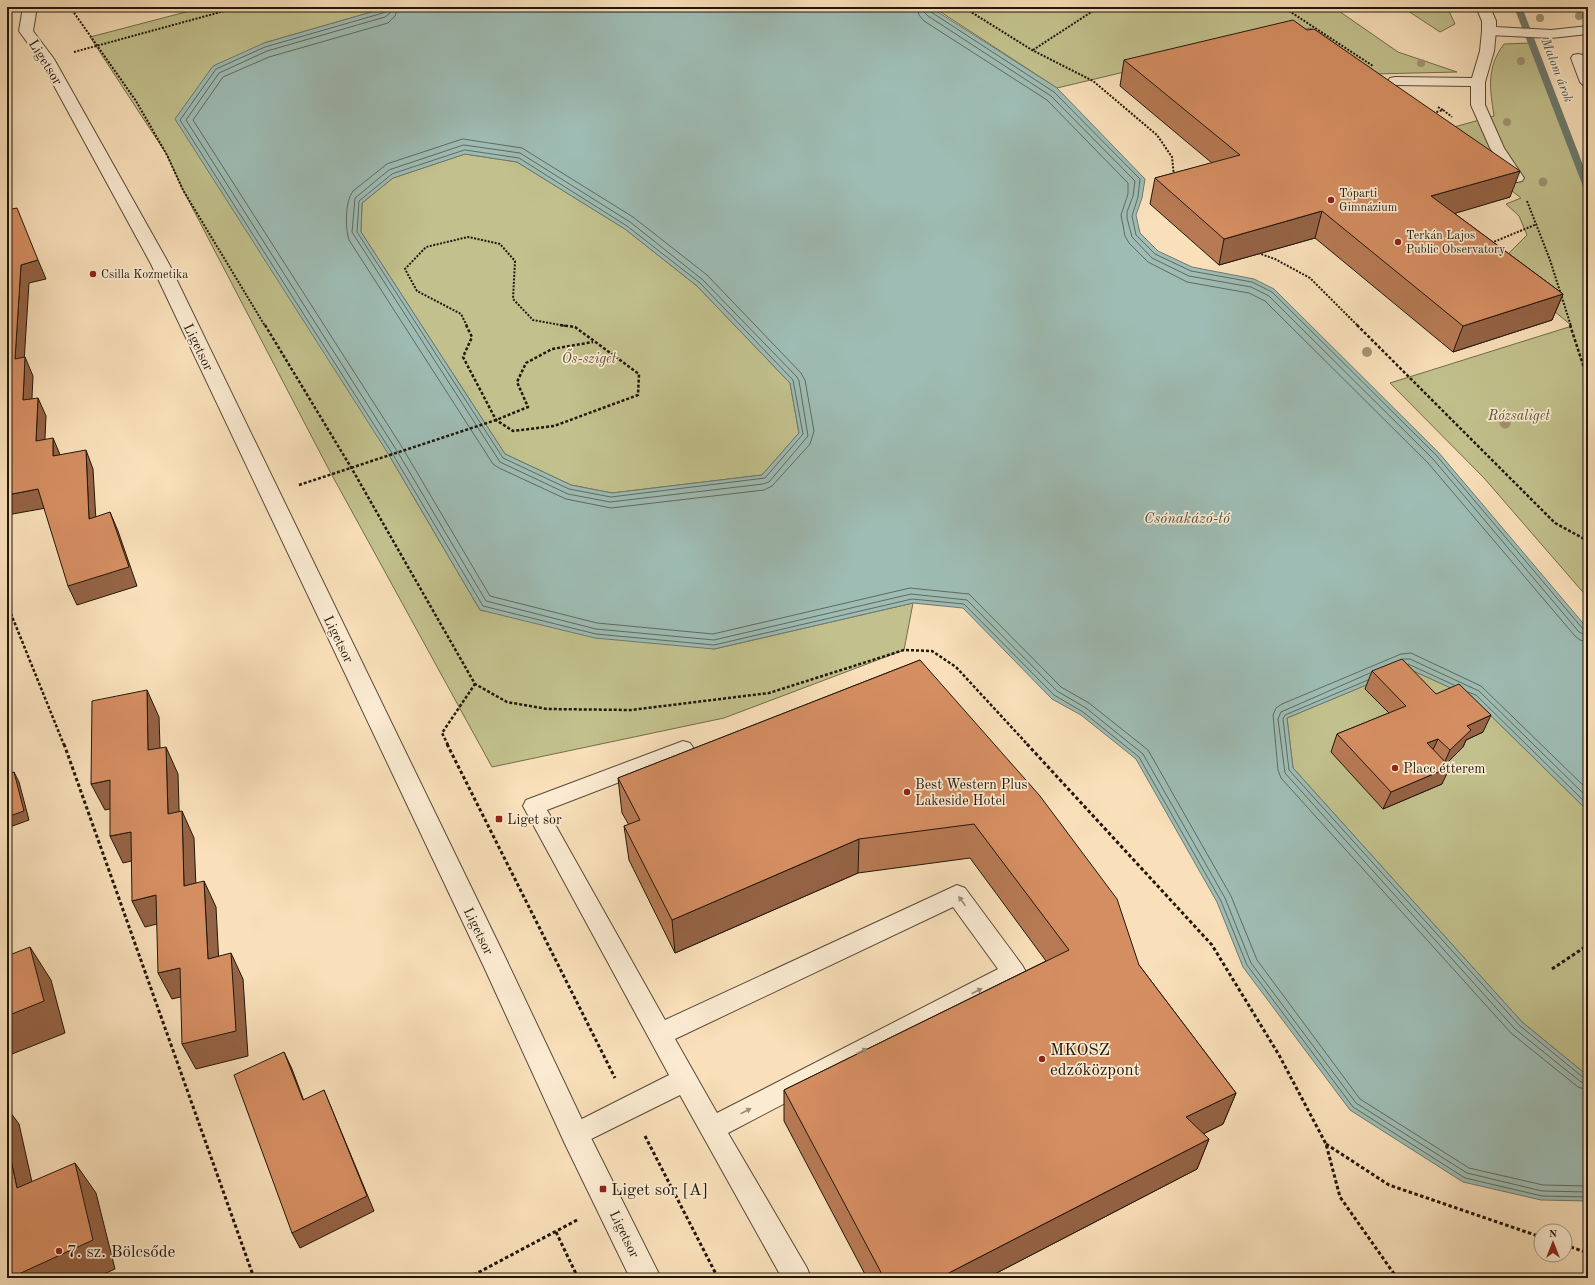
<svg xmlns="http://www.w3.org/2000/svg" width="1595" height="1285" font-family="'Old Standard TT',serif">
<rect width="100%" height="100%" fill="#f9e0ba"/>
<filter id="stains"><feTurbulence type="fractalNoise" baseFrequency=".005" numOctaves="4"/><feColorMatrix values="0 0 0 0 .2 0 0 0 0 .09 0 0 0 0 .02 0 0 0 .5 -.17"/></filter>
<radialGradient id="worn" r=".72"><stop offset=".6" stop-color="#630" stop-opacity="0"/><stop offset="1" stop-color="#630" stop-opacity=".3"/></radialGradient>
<!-- green -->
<g fill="#c2c18d" stroke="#726c4c">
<polygon points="205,7 389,7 264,43 389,455 480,610 714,649 913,603 904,650 724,718 492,767 327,466 183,190 167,155 90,37"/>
<polygon points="933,7 1343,7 1336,9 1398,52 1457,72 1373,74 1310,28 1057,88"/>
<polygon points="1402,7 1447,7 1455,24 1440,32"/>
<path d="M1532 43 1588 193V598L1484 478 1390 383 1572 326 1498 264 1527 235 1519 216 1506 204 1521 198 1436 132 1494 116C1490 89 1486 68 1504 44Z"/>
<polygon points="465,154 517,162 625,229 697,286 790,383 799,433 762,475 612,493 571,485 505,454 361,232 362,203 393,178"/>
<polygon points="1407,668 1473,698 1588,811 1588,1076 1522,1022 1293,768 1287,718"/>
</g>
<!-- water -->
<path fill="#9ebcb4" stroke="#6c7a70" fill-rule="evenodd" d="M389 7H930L1057 88 1145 179 1142 198 1136 215 1140 233 1158 251 1192 267 1254 279 1274 289 1439 453 1588 629V811L1473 698 1407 668 1287 718 1293 768 1522 1022 1588 1076V1201L1541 1200 1463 1182 1350 1110 1243 967 1217 902 1136 759 1081 715 1052 699 963 608 913 603 714 649 595 638 480 610 389 455 175 119 213 66 264 43ZM465 154 517 162 625 229 697 286 790 383 799 433 762 475 612 493 571 485 505 454 361 232 362 203 393 178Z"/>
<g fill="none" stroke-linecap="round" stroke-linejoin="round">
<!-- shore -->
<g stroke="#606a5f" stroke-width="1">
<polyline points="387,7 386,11 383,13 265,47 216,69 180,120 392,453 483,606 596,634 714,645 912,599 964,604 1054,695 1083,712 1139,757 1221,901 1247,965 1353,1107 1465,1178 1542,1196 1588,1197"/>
<polyline points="392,7 390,13 385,17 267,51 219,73 186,120 397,451 486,601 596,629 714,640 911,594 967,600 1057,691 1086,708 1143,754 1225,898 1251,963 1356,1103 1467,1173 1542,1191 1588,1192"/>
<polyline points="398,7 395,16 388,23 269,57 223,77 193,120 402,447 490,596 597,623 713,634 910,588 969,594 1061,687 1089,703 1148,750 1231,896 1257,960 1360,1099 1469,1168 1543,1185 1588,1186"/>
<polyline points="917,7 919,15 924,21 1047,100 1128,183 1128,194 1121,215 1125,236 1129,243 1148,262 1187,282 1249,293 1265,301 1428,463 1575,636 1580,640 1588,642"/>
<polyline points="923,7 924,12 928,16 1051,96 1135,181 1133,196 1127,212 1127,218 1132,237 1152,258 1189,276 1251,287 1269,296 1433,459 1579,632 1588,636"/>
<polyline points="929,7 931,12 1054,92 1140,179 1138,197 1132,216 1136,235 1155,254 1191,271 1252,282 1272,292 1436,455 1583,629 1588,631"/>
<path d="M463 139 522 148 633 217 707 275 801 373 805 380 814 431 810 444 772 486 764 490 611 508 566 499 499 468 493 464 349 240C345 228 345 201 353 191L387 164Z"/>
<polygon points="464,145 520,153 630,222 703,280 797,377 799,381 808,436 769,482 763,484 610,502 568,494 500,462 352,232 355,198 389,170"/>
<polygon points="465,150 519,158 627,226 700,283 793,380 803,434 765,478 611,497 569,489 503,458 357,232 359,201 392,174"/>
<polyline points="1403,659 1410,659 1479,691 1588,798"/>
<polyline points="1408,664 1454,685"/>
<polyline points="1370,673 1281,712 1278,719 1285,773 1515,1029 1581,1082 1588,1084"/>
<polyline points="1368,680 1285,715 1283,719 1289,770 1519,1025 1584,1078 1588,1079"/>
<polyline points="1468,692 1476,695 1588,805"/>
<polyline points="1588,790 1481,686 1411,653 1401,654 1282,704 1276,708 1273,715 1278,770 1281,778 1511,1033 1578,1087 1588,1090"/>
</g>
<!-- stream -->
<polygon fill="#6c7a70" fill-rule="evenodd" points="1514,7 1522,7 1588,178 1588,192 1584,189"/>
<defs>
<g id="service">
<polygon points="1489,27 1494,28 1496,31 1494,51 1485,82 1485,105 1504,148 1524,178 1522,181 1517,182 1512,181 1490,148 1471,105 1471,86 1395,85 1390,84 1388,81 1390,78 1395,77 1472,78 1480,51 1482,31 1484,28"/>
<path d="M683 741 690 743 694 749 690 755 547 810 665 1020 957 885 965 888 1022 965 1026 972 1022 979 728 1133 807 1268 811 1278H782L680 1095 575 1147 566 1143 562 1135 566 1127 669 1075 523 806 526 800ZM953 907 998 969 717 1113 675 1039Z"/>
</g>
<g id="minor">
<polygon points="23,7 37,7 33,31 54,59 169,264 506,959 585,1126 661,1278 630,1278 565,1144 484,967 151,264 40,60 19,31"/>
<polygon points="1476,7 1490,7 1496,21 1496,27 1551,30 1588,26 1588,34 1551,38 1489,35 1484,34 1482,31 1482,21"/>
<polygon points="1578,54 1583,55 1588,64 1588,87 1583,85 1580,82 1571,58 1573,55"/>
</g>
</defs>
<!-- service casing -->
<use href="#service" stroke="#584936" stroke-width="2"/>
<!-- minor casing -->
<use href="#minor" stroke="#584936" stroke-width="2"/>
<!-- path-far2 -->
<g stroke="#22170a" stroke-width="2" stroke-dasharray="2 1.5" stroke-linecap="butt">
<polyline points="70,7 136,101 167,155 183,190 265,326"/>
<polyline points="963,7 1032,50 1093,81 1157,135 1172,157 1174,176"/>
<polyline points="1283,7 1373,66"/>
<polyline points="1033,50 1099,7"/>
<polyline points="74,52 239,7"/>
<polyline points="1438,107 1443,110"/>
<polyline points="1433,113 1443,110 1452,117"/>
<polyline points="1527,201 1550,260 1571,326"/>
<polyline points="1491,243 1537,224"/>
<polyline points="1258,253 1275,259 1310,278 1358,326"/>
<polyline points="467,326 461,314 417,291 405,269 426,247 468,237 500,244 515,261 513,299 533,320 566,326"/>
</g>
<!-- path-far1 -->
<g stroke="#22170a" stroke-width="2.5" stroke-dasharray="3 2" stroke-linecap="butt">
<polyline points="265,325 352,469 475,684 507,702 547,709 631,710 769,693 904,650 932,651 956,667 1028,745"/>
<polyline points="466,325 472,337 463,357 496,420 513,431 554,426 638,395 639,374 575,327 560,325"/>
<polyline points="1357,325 1555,523 1588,541"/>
<polyline points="1570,325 1588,380"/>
<polyline points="299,485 496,420 528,407 517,382 526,363 552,349 593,342"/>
<polyline points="7,604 64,745"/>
<polyline points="448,745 442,733 475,684"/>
</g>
<!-- path -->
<g stroke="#22170a" stroke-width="3" stroke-dasharray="3.5 2.5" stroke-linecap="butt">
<polyline points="64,744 254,1278"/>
<polyline points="447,744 615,1078"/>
<polyline points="1027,744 1212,945 1279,1055 1326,1144 1340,1197 1397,1278"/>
<polyline points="1552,969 1588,945"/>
<polyline points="645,1136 718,1278"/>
<polyline points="1326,1144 1389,1185 1541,1237"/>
<polyline points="556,1232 578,1278"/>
<polyline points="1565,1245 1588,1253"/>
<polyline points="468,1278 579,1219"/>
</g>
<!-- service -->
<use href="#service" fill="#fbebd2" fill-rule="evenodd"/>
<!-- minor -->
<use href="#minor" fill="#fbebd2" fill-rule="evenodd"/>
</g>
<!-- trees -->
<g fill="#a29272">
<circle cx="1579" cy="16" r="4"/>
<circle cx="1540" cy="18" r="4"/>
<circle cx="1521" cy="61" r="4"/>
<circle cx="1421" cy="63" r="4"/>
<circle cx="1507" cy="122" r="4"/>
<circle cx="1543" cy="182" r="4.5"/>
<circle cx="1367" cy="352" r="5"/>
<circle cx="1505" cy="423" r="5.5"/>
</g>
<!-- wall -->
<g fill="#b77a54" stroke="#22170a">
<polygon points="1124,60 1510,197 1454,213 1563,294 1552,320 1453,352 1315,238 1219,265 1150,204 1155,178 1212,163 1120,86"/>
<polygon points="920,660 1139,965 1236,1093 1223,1124 1203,1134 1209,1139 1197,1169 987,1278 867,1278 784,1121 784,1090 1046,961 970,858 858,873 675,953 629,860 624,826 629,825 622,813 618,778"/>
<polygon points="1372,671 1436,694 1483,732 1466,740 1463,747 1446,763 1442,784 1383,809 1331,752 1337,734 1389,713 1365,689"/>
</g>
<!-- shaded-wall -->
<g fill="#956345" stroke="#22170a">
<polygon points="1520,171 1510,197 1423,223 1431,196"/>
<polygon points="1322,211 1315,238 1219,265 1224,239"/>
<polygon points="38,260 46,279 29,283 23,378 15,359 21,265"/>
<polygon points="1563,294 1552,320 1453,352 1463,326"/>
<polygon points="25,357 33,376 31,419 23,400"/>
<polygon points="38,398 46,416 44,460 36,441"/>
<polygon points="53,438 61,457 53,456"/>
<polygon points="86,450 93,469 97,538 89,519"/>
<polygon points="38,489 46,508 7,515 7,495"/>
<polygon points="110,512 118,531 137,586 77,605 68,586"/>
<polygon points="147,690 159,717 161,777 148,750"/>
<polygon points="1491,715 1483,732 1466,740 1463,747 1442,768 1450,750 1467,726"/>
<polygon points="1438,739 1430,756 1427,743"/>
<polygon points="166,747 178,774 180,841 168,814"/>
<polygon points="1450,767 1442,784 1383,809 1391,792"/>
<polygon points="14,772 19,782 29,820 7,828 7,817"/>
<polygon points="110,780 123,806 105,810 91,784"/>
<polygon points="182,811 194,838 197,912 184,886"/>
<polygon points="131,832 144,858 123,863 110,836"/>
<polygon points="859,839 858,873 675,953 672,920"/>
<polygon points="204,881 216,907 220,984 208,959"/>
<polygon points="156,895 169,921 145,927 132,901"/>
<polygon points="30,947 51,980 65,1033 7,1056 7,1016"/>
<polygon points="231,953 243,979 248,1056 196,1069 182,1044"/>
<polygon points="180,968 193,994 172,999 158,973"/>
<polygon points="284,1052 292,1069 310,1117 303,1100"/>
<polygon points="324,1090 374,1211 300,1248 292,1233"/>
<polygon points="1236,1093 1223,1124 1175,1148 1186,1117"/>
<polygon points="7,1108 19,1124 40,1218 17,1188 7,1142"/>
<polygon points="1209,1139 1197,1169 987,1278 939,1278"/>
<polygon points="75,1163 96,1193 115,1269 95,1278 10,1278"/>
</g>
<!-- building -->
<g fill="#d58e62" stroke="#22170a">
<polygon points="1293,20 1307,30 1314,29 1520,171 1431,196 1563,294 1463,326 1322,211 1224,239 1155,178 1240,155 1124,60"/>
<polygon points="17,208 38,260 21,265 15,359 25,357 23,400 38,398 36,441 53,438 53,456 86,450 89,519 110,512 129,567 68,586 38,489 7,495 7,210"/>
<polygon points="1402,659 1436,694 1459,684 1491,715 1467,726 1471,730 1450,750 1438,739 1427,743 1450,767 1391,792 1337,734 1406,706 1372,671"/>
<polygon points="920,660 1040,796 1117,899 1139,965 1236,1093 1186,1117 1209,1139 939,1278 884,1278 784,1090 1069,950 974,824 859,839 672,920 624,826 640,820 618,778"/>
<polygon points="147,690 148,750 166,747 168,814 182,811 184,886 204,881 208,959 231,953 236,1031 182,1044 180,968 158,973 156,895 132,901 131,832 110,836 110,780 91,784 92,701"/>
<polygon points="14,772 24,811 7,817 7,775"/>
<polygon points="30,947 44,1001 7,1016 7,956"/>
<polygon points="284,1052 303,1100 324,1090 367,1196 292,1233 234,1075"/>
<polygon points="7,1142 17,1188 75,1163 93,1240 10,1278 7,1278"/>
</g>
<!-- one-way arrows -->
<defs><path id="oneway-solid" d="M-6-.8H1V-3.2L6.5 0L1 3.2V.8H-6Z"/></defs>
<g fill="#998c78">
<use href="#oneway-solid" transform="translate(962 901) rotate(-126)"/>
<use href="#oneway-solid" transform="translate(977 991) rotate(-27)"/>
<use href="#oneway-solid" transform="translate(862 1051) rotate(-27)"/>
<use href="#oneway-solid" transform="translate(746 1111) rotate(-27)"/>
</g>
<!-- markers -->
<g fill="#8f2418" stroke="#fbebd2" stroke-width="1.5">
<circle cx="1331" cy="200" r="4"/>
<circle cx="1398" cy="242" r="4"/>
<circle cx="93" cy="274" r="4"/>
<circle cx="1395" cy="768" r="4"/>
<circle cx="907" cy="792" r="4"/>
<rect x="495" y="815" width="8" height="8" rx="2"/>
<circle cx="1042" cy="1059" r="4"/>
<rect x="599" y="1185" width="8" height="8" rx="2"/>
<circle cx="59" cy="1251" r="4"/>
</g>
<g text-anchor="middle" stroke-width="3.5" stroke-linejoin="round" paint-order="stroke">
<!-- far-poi labels -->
<g font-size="12" fill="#22170a" stroke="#fbebd2" text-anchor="start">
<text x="1339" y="197">Tóparti<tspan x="1339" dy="14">Gimnázium</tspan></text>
<text x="1406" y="239">Terkán Lajos<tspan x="1406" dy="14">Public Observatory</tspan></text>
<text x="101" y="278">Csilla Kozmetika</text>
</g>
<!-- far-water labels -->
<g font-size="13" font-style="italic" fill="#4d5146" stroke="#fbebd2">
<text transform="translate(1558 70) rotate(69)" y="5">Malom árok</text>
</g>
<!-- street labels -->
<g font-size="14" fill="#22170a" stroke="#fbebd2">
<text transform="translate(46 62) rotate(58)" y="5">Ligetsor</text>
<text transform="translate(199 347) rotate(64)" y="5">Ligetsor</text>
<text transform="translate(339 639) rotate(64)" y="5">Ligetsor</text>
<text transform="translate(479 931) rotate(64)" y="5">Ligetsor</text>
<text transform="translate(625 1234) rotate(64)" y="5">Ligetsor</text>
</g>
<!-- park labels -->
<g font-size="14" font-style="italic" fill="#5a5238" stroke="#fbebd2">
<text x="589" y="363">Ős-sziget</text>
<text x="1519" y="420">Rózsaliget</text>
</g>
<!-- poi labels -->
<g font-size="14" fill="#22170a" stroke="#fbebd2" text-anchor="start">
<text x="1403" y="773">Placc étterem</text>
<text x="915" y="789">Best Western Plus<tspan x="915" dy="16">Lakeside Hotel</tspan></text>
<text x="507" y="824">Liget sor</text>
</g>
<!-- water labels -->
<g font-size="15" font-style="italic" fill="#4d5146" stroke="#fbebd2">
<text x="1187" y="523">Csónakázó-tó</text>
</g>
<!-- near-poi labels -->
<g font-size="17" fill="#22170a" stroke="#fbebd2" text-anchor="start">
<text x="1050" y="1055">MKOSZ<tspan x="1050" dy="20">edzőközpont</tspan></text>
<text x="611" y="1195">Liget sor [A]</text>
<text x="67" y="1257">7. sz. Bölcsőde</text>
</g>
</g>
<!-- margin -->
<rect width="1595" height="1285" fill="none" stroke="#f9e0ba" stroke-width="24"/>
<rect x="8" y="8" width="1579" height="1269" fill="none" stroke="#22170a" stroke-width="2"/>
<rect x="12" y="12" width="1571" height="1261" fill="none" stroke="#22170a"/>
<!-- north arrow -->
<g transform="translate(1553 1243)"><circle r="19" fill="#fbebd2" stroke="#a49682"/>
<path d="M0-3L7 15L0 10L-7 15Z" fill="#8f2418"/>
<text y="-6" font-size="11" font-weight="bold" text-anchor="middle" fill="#22170a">N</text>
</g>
<rect width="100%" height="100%" filter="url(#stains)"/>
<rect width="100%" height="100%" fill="url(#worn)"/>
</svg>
